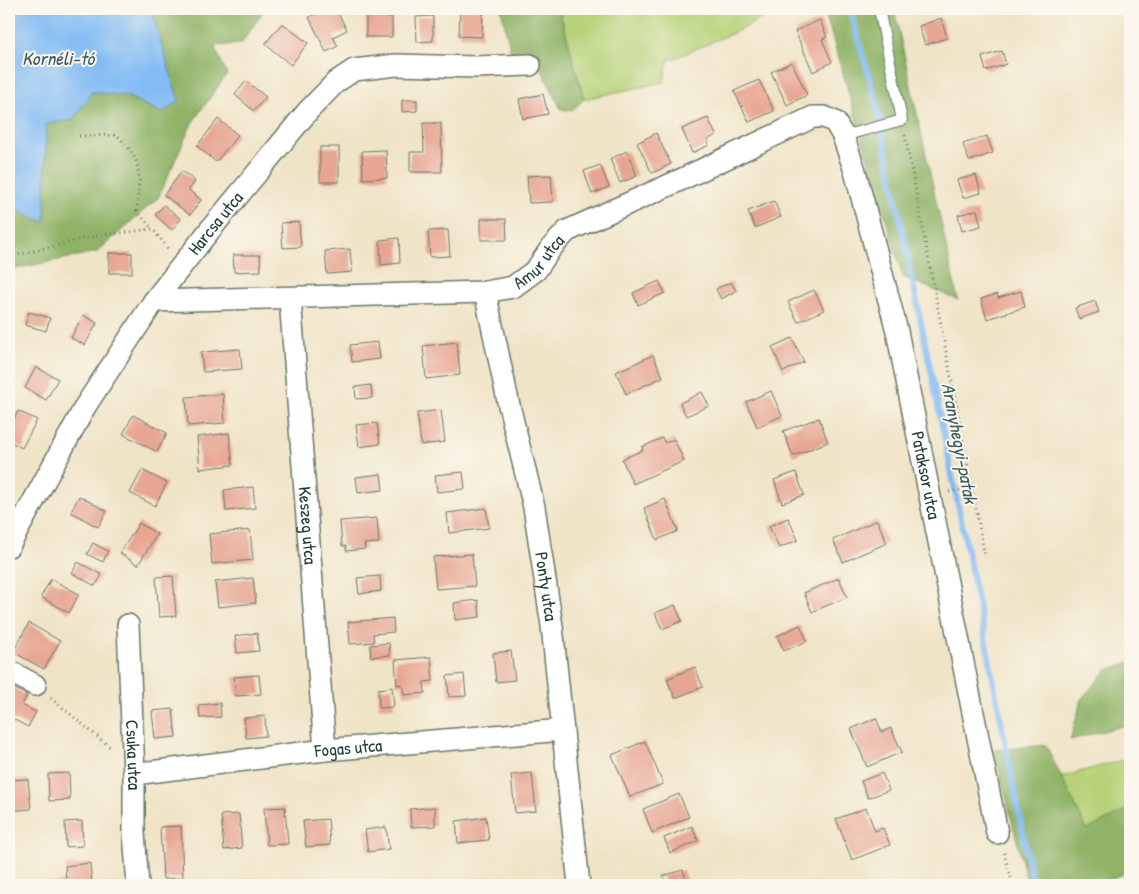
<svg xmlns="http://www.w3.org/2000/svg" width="1139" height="894" font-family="'Patrick Hand',sans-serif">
<rect width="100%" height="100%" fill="#fbf7ec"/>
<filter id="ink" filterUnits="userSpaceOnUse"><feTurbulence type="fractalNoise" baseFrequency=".02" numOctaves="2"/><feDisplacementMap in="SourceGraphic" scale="10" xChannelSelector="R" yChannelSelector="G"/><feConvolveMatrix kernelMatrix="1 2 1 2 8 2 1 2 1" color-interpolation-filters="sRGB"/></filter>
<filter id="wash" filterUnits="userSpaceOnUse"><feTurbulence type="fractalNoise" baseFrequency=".0096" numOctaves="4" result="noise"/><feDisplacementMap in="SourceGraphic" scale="20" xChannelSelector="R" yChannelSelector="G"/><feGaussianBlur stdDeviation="1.12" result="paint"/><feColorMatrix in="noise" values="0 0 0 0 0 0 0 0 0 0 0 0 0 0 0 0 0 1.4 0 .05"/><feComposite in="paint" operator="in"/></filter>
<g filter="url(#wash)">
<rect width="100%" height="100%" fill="#f0e4c7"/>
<!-- green -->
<g fill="#b6d177" stroke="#6a8756">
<polygon points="559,9 778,9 742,29 668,61 664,82 584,99"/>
<polygon points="1130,758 1130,808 1087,831 1061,777"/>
</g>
<!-- forest -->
<g fill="#90b368" stroke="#58784e">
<polygon points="160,9 265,9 241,44 214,46 227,74 192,123 158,198 97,252 9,270 9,208 45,222 46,124 73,120 92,92 127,96 162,113 152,13"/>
<polygon points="501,9 559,9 584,99 572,111 561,109 535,56 511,53"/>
<polygon points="824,9 894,9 958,300 903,277"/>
<polygon points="1130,662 1130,724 1070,740 1082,698 1107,670"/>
<polygon points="1046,745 1087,830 1130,808 1130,870 1099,885 1028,885 994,750"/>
</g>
<!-- water -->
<polygon fill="#83bcf4" stroke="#517c94" points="9,9 160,9 152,13 179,101 162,113 127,96 92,92 73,120 46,124 45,222 9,208"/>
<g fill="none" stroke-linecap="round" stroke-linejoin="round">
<!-- stream -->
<polyline stroke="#83bcf4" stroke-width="6" points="850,9 878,110 988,653 1033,885"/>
</g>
<g id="blocks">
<!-- building -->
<g fill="#e7a693">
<polygon points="327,9 336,9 347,30 333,37 338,46 326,52 309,17"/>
<polygon points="366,9 385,9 385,17 392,17 392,37 366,37"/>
<polygon points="460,9 483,9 482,37 459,36"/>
<polygon points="433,16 433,41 417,42 416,17"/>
<polygon points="941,18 947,38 925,45 919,26"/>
<polygon points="820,20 827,37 822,39 832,62 813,72 795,31"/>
<polygon points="282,23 308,43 291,65 265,44"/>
<polygon points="1002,51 1006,64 986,71 982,57"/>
<polygon points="792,62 807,95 787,105 771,72"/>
<polygon points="759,80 774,111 749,122 734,91"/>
<polygon points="246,81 266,97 254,111 235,95"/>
<polygon points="543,94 548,114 523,119 519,99"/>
<polygon points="402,100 417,100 417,111 402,112"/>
<polygon points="708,118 716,135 707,140 709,145 692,153 682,129"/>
<polygon points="218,119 238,135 216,162 197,146"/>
<polygon points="423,123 441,123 442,172 410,172 410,152 424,152"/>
<polygon points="656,133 671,164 652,173 637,143"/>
<polygon points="987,136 993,153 969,161 963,144"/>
<rect x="320" y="147" width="19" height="35"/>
<polygon points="386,150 387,178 363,179 362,151"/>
<polygon points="627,151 637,176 620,183 610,159"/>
<polygon points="600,165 609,187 592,194 584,171"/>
<polygon points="182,171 195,181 189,190 201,200 190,215 164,195"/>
<polygon points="551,175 553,202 529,203 527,176"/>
<polygon points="976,175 981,193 963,198 957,180"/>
<polygon points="774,201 781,217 755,228 748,211"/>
<polygon points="164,205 181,219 172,230 155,215"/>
<polygon points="977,210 981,226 962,231 958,215"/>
<polygon points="481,219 506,219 507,240 481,240"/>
<polygon points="299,222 301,247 283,248 281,223"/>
<polygon points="448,230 450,256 430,257 428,231"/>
<polygon points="399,238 400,263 381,265 380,240"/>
<polygon points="350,249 352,272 327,274 325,251"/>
<rect x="109" y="253" width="23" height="20"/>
<polygon points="233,255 260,255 261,271 234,272"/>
<polygon points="659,281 665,293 638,305 633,293"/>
<polygon points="731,282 736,291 721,299 716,289"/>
<polygon points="814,290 824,310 798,322 788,302"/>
<polygon points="1021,291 1025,307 987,319 981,299 997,294 998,298"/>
<polygon points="1095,301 1099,312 1079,319 1075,308"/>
<polygon points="29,312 50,318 46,331 25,325"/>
<polygon points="83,315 97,323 85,345 71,338"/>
<polygon points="792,338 804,362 783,372 772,347"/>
<polygon points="378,342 380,359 352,362 350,345"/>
<polygon points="457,342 460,375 426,379 423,346"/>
<polygon points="240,349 242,369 203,372 201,352"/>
<polygon points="653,355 663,377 626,394 616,372"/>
<polygon points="36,367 58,379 46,400 25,388"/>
<polygon points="371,385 372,398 356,399 355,387"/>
<polygon points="771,391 782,416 757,427 746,402"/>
<polygon points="702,392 709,406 686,416 680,403"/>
<polygon points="223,394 225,423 188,426 186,397"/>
<polygon points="441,410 445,442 421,445 417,413"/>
<polygon points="18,411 37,420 22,448 9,441 9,429"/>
<polygon points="133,415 167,433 157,452 123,434"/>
<polygon points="819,418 828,442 793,456 783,431"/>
<polygon points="377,423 380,444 359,447 356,425"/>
<polygon points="229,433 233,465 200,469 197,437"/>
<polygon points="662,438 665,443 674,439 684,461 633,484 622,459 643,450 642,447"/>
<polygon points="142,470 167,483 155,506 130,493"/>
<polygon points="463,472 465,489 437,492 435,475"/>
<polygon points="796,472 804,495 782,503 774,480"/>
<polygon points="381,474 383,490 358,493 356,477"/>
<polygon points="253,487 255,508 226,511 224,490"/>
<polygon points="79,496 107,511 98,527 71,512"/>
<polygon points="665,499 678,531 657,540 644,508"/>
<polygon points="486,508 489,528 449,533 447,513"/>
<polygon points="377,518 379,543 364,544 365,549 346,551 346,546 342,546 340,521"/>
<polygon points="788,518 798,540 779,548 769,526"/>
<polygon points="877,520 887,543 843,562 833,540"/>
<polygon points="139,523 157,534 138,565 120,553"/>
<polygon points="250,530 253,560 212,564 209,534"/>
<polygon points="93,543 108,551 103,562 87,554"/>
<polygon points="472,554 475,586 436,589 433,557"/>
<polygon points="78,562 102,575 95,586 72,573"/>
<polygon points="173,576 176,616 159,617 156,577"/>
<polygon points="380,576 381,591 359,594 357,578"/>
<polygon points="253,578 256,603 218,607 215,582"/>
<polygon points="839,578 847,597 812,612 804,593"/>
<polygon points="51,579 79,594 69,613 41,597"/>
<polygon points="478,600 480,617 455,620 454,603"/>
<polygon points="675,605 682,621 662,629 655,613"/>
<polygon points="393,618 394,632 373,634 374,642 350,644 348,622"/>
<polygon points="29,623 60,641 44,669 13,652"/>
<polygon points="800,625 807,641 784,651 777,636"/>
<polygon points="257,633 259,651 237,653 235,636"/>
<polygon points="389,643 390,655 371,657 370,645"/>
<polygon points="511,651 515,680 496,682 493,653"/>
<polygon points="431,657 433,681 424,682 425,693 404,695 402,684 397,685 395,660"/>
<polygon points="695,667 703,687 675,698 667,679"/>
<polygon points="464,674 466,696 449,697 447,676"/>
<polygon points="259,675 261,694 236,696 234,677"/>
<polygon points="9,686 27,695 22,705 36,712 28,727 9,717"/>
<polygon points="392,687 394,707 379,708 378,689"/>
<polygon points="220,703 221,717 200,718 199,705"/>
<polygon points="173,709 176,737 155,739 152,711"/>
<polygon points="265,716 266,736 246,738 244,718"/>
<polygon points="876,718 882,732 891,728 902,752 867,767 851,729"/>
<polygon points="645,741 663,784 630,797 612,755"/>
<polygon points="69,773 70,800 49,801 48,774"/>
<polygon points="532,773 536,811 515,813 511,775"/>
<polygon points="882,773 889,790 868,798 861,781"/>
<polygon points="28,779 31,809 9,811 9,780"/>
<polygon points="679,794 689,817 652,833 643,809"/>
<polygon points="285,807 288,844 267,845 264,808"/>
<polygon points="435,807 435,826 411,827 410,809"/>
<polygon points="866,808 875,831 883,828 890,845 852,860 836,819"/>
<polygon points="239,814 242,848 224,850 221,815"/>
<polygon points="486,817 489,840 458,843 456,821"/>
<polygon points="328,819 330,845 306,847 303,821"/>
<polygon points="82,821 83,846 66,847 65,822"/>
<polygon points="181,826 183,878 163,879 160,827"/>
<polygon points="692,826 698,841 670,853 664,838"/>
<polygon points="386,827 389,849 368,852 365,830"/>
<polygon points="90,863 92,885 49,885 49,883 66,881 65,866"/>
<polygon points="683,870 687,883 679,885 666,885 663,876"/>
</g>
</g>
</g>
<g filter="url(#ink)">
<use href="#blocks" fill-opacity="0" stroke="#687767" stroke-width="1"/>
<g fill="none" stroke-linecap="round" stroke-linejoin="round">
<defs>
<polyline id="lane" points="843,136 902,120 879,9"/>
<g id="street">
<path id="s1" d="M485 292 508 401 534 507 552 626 579 885"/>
<path id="s2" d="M290 298 325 750"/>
<path id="s3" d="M154 301 485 292 513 287 536 270 551 248 567 231 678 181 813 117H824L835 122 843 136 855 171 897 331 997 833"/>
<path id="s4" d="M9 546 86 405 154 301 209 231 308 111 336 82 354 70 396 65 476 67 530 65"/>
<path id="s5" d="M128 625 134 774V833L138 885"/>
<polyline points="9,671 35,685"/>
<path id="s6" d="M134 774 325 750 563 730"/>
</g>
</defs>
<!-- lane casing -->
<use href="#lane" stroke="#687767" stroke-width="12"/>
<!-- street casing -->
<use href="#street" stroke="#687767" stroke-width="24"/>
<!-- path -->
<g stroke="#687767" stroke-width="3" stroke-dasharray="1 4" stroke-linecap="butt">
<polyline points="905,135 985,557"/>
<path d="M79 136 117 135C145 162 139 175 137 211L152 229"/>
<polyline points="9,257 95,236 153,229 168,249"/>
<polyline points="949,492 971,488"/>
<polyline points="51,698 111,748"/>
<polyline points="1004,853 1013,885"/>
</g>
<!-- lane -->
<use href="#lane" stroke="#fff" stroke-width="10"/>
<!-- street -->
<use href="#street" stroke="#fff" stroke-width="21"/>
</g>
</g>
<g text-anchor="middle" stroke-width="4" stroke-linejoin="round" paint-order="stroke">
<!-- street labels -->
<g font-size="18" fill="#1f3d34" stroke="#fbf7ec">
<text dy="6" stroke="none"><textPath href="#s4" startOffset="384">Harcsa utca</textPath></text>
<text dy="6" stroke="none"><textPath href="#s3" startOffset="396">Amur utca</textPath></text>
<text dy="6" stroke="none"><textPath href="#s3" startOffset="1098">Pataksor utca</textPath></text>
<text dy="6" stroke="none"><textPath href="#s2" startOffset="228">Keszeg utca</textPath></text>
<text dy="6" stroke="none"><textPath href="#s1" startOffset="301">Ponty utca</textPath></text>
<text dy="6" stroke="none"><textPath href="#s6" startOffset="216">Fogas utca</textPath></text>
<text dy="6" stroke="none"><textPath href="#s5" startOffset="130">Csuka utca</textPath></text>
</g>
<!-- water labels -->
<g font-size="19" font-style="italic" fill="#385d64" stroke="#fbf7ec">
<text x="58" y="65">Kornéli-tó</text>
<text transform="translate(960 443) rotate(79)" y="7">Aranyhegyi-patak</text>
</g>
</g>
<!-- margin -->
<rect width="1139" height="894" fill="none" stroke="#fbf7ec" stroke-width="30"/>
</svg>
